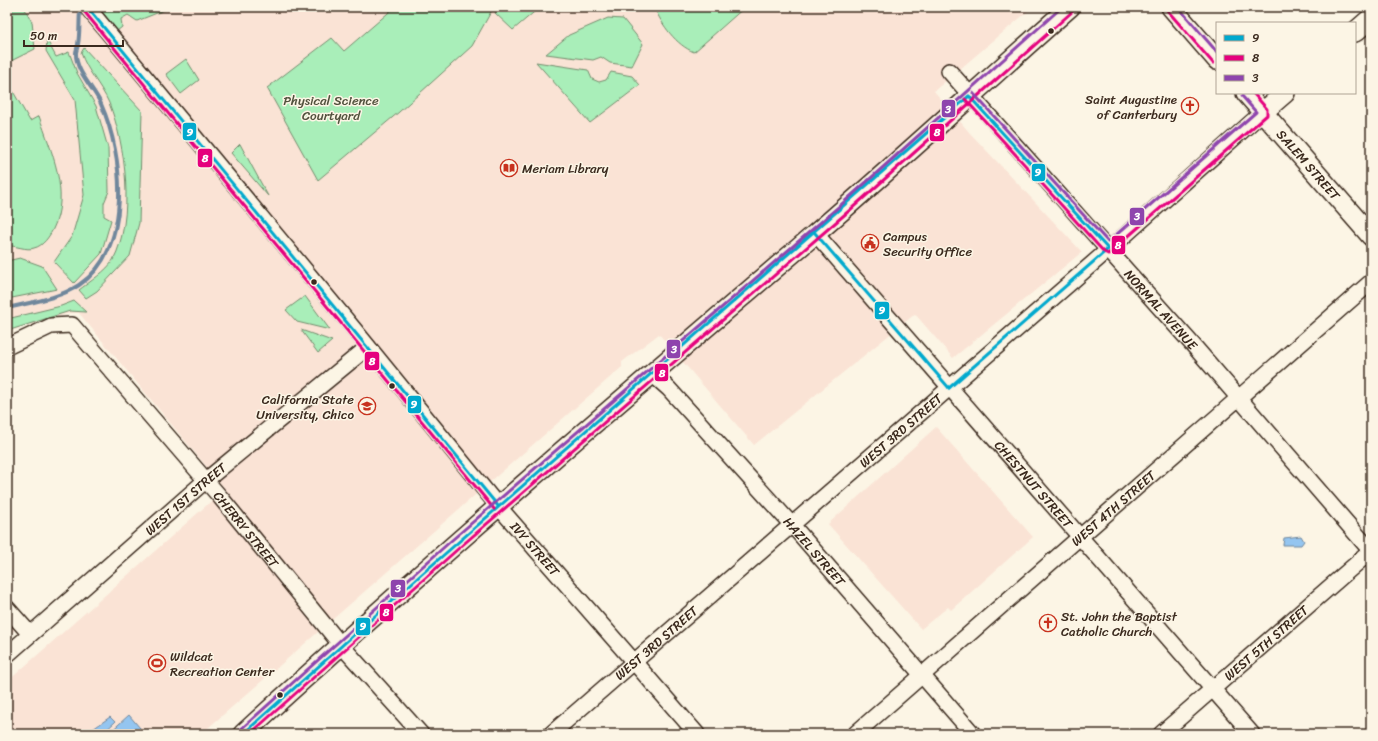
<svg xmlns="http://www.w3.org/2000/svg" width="1378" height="741" font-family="Sriracha,sans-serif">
<rect width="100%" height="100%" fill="#fcf5e5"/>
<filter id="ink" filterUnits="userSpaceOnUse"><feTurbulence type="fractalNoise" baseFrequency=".025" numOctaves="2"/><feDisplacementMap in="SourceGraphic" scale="8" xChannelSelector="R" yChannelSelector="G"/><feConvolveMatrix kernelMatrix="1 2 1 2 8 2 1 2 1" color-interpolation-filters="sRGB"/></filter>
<g filter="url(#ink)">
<!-- built -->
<g fill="#fae3d5">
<polygon points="7,7 1033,7 934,91 969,132 1082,252 953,358 915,314 754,445 659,334 622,362 622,367 201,734 7,734 7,682 225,489 79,313 70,313 7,332"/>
<polygon points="936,427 1033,537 951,610 948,607 921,629 828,524"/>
<polygon points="7,617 17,628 7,637"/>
</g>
<!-- green -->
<g fill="#a9eeb9" stroke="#728c6c">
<polygon points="15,7 24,7 32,22 35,49 7,63 7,11"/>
<polygon points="178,7 167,9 137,21 128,15 121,19 122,27 117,31 99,8"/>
<polygon points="395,7 489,7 492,10 472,46 399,112 318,180 267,88 332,38 344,51"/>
<polygon points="499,7 540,7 513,30 495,13"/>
<path d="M654 7H745L694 52C676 45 662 25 654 7Z"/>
<polygon points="608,18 623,19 643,44 632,66 610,63 601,57 593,60 546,54 569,35"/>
<polygon points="47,40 56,57 69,52 77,73 96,106 108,148 109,191 104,203 104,216 111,220 101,254 74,283 54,262 72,236 84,195 75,100 46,51"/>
<path d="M84 48 142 111 139 223 130 256 97 291 86 298 79 290C88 283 108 270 113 260 135 219 126 145 109 103 101 85 87 71 81 53Z"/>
<polygon points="186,59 199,80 181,94 166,74"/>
<polygon points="536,62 588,70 592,79 599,82 606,80 611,72 632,76 640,85 590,123"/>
<path d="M7 81 30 121 39 116C51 151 71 193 53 229 49 237 43 246 34 248 27 251 15 245 7 246Z"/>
<polygon points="240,144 268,196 231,153"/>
<polygon points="20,258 42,266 57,289 7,299 7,261"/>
<polygon points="305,296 330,330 297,322 286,310"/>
<polygon points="74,301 86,312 70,311 7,331 7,319 61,306"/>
<polygon points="301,330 332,341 318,353"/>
</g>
<!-- water -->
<g fill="#94c5f0" stroke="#70879c">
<polygon points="1301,536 1304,541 1301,545 1283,545 1284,538"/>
<polygon points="129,715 145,734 108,734"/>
<polygon points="110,717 115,722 102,734 90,734 90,731"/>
</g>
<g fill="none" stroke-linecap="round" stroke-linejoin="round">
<!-- stream -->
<path stroke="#70879c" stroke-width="4" d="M7 308C31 302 58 299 79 285 133 249 124 156 101 104 94 88 75 71 76 53 76 50 78 47 78 44 80 33 79 22 80 11L82 7"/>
<defs>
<g id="minor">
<path id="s1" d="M87 7 353 328 498 506 697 734"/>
<path id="s2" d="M949 71 1193 345 1371 551"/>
<path id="s3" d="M815 233 1252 734"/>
<path id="s4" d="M7 347 51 326 72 325 221 498 341 645 421 734"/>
<path id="s5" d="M651 373 669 389 792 525 973 734"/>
<polyline points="7,608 30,634"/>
<path id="s6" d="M7 655 205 481 368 347"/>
<path id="s7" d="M551 734 1123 237 1263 112"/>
<path id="s8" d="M855 734 1371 282"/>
<path id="s9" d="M1161 734 1371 551"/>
</g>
<g id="tertiary">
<polyline points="1171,7 1217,60"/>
<polyline points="1355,32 1371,18"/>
<path id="s10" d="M1246 93 1371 236"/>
<polyline points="1263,112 1285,93"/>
<path d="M243 734C430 563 622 399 814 235 901 160 985 82 1070 7"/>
</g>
</defs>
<!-- minor casing -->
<use href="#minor" stroke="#3b2a1e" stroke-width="18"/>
<!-- tertiary casing -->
<use href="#tertiary" stroke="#3b2a1e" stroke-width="22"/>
<!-- minor -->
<use href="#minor" stroke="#fcf5e5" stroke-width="15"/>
<!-- tertiary -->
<use href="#tertiary" stroke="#fcf5e5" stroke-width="19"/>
<defs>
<g id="bus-1">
<polyline points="87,7 498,506"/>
<polyline points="969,96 1108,249"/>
<polyline points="815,233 949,388"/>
<polyline points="949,388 1108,249"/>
<polyline points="243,734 423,573 969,96"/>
</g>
<g id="bus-2">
<polyline points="83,10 494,509"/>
<polyline points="1167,10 1213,63"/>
<polyline points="965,99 1104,252 1108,254 1267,115 1267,109 1253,93"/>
<polyline points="250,734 459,548 850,210 1073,11"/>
</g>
<g id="bus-3">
<polyline points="1178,7 1217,52"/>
<polyline points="973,93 1108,242 1256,112 1242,96"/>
<polyline points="240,730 452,540 843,203 1062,7"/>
</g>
</defs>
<!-- bus-1 casing -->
<use href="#bus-1" stroke="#fcf5e5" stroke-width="6"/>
<!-- bus-2 casing -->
<use href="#bus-2" stroke="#fcf5e5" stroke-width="6"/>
<!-- bus-3 casing -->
<use href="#bus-3" stroke="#fcf5e5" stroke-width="6"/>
<!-- bus-1 -->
<use href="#bus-1" stroke="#00a9ce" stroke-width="3"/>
<!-- bus-2 -->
<use href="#bus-2" stroke="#e5007d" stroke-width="3"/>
<!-- bus-3 -->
<use href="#bus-3" stroke="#8e44ad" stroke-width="3"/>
</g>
</g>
<!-- icons -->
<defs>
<symbol id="church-ring" viewBox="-11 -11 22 22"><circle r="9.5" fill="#fcf5e5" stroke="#c8321e" stroke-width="1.5"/><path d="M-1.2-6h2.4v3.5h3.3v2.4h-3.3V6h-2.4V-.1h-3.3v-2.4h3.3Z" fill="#c8321e"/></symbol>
<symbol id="library-ring" viewBox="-11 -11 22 22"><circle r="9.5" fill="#fcf5e5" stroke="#c8321e" stroke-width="1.5"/><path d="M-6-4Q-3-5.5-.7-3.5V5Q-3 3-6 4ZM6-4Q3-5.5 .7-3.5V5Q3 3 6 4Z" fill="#c8321e"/></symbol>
<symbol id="civic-ring" viewBox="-11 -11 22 22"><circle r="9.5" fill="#fcf5e5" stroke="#c8321e" stroke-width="1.5"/><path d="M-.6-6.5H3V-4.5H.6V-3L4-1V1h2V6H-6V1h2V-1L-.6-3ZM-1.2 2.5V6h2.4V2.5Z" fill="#c8321e"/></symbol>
<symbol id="university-ring" viewBox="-11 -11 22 22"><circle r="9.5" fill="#fcf5e5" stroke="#c8321e" stroke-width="1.5"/><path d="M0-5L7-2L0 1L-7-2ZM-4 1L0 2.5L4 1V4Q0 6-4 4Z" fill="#c8321e"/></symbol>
<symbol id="stadium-ring" viewBox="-11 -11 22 22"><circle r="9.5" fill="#fcf5e5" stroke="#c8321e" stroke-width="1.5"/><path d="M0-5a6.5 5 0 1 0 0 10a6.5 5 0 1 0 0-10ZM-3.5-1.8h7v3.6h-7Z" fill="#c8321e"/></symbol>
</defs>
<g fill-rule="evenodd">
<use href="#church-ring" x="1180" y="96" width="20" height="20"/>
<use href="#library-ring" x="499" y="158" width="20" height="20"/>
<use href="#civic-ring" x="860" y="233" width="20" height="20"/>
<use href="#university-ring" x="357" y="396" width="20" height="20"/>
<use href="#church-ring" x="1038" y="613" width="20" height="20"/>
<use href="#stadium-ring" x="147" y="653" width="20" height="20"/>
</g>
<!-- markers -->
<g fill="#3b2a1e" stroke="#fcf5e5" stroke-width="1.5">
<circle cx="1051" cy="31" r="3.5"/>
<circle cx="314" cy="282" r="3.5"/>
<circle cx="392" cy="386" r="3.5"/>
<circle cx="280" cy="695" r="3.5"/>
</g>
<g text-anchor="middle" stroke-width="3" stroke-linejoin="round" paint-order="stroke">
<!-- poi labels -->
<g font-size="13" fill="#3b2a1e" stroke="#fcf5e5" text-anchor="start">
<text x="1177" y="104" text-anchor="end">Saint Augustine<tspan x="1177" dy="15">of Canterbury</tspan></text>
<text x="522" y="173">Meriam Library</text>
<text x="883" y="241">Campus<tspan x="883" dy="15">Security Office</tspan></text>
<text x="354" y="404" text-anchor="end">California State<tspan x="354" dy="15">University, Chico</tspan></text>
<text x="1061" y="621">St. John the Baptist<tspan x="1061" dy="15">Catholic Church</tspan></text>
<text x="170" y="661">Wildcat<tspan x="170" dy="15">Recreation Center</tspan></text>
</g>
<!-- park labels -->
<g font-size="13" fill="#51513d" stroke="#fcf5e5">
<text x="331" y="105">Physical Science<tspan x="331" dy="15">Courtyard</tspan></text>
</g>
<!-- street labels -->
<g font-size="13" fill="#3b2a1e" stroke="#fcf5e5">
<text dy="5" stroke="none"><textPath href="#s10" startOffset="95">SALEM STREET</textPath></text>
<text dy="5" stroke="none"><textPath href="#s2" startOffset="319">NORMAL AVENUE</textPath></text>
<text dy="5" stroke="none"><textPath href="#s7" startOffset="463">WEST 3RD STREET</textPath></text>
<text dy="5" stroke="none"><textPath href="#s3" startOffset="333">CHESTNUT STREET</textPath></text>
<text dy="5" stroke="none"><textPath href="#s6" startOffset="237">WEST 1ST STREET</textPath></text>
<text dy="5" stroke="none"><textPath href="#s8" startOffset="343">WEST 4TH STREET</textPath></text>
<text dy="5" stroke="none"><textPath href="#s4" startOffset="338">CHERRY STREET</textPath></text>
<text dy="5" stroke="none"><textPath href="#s1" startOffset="703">IVY STREET</textPath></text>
<text dy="5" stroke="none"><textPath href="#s5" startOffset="242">HAZEL STREET</textPath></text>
<text dy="5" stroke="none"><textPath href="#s7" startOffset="139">WEST 3RD STREET</textPath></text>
<text dy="5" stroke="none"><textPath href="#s9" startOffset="139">WEST 5TH STREET</textPath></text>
</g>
</g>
<g stroke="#fcf5e5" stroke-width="1.5">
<rect x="941" y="99" width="15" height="19" rx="4" fill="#8e44ad"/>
<rect x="182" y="122" width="15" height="19" rx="4" fill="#00a9ce"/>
<rect x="929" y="123" width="16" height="19" rx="4" fill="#e5007d"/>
<rect x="197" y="148" width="16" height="20" rx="4" fill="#e5007d"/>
<rect x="1031" y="163" width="15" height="19" rx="4" fill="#00a9ce"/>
<rect x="1129" y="207" width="16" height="19" rx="4" fill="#8e44ad"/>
<rect x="1111" y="235" width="15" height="20" rx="4" fill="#e5007d"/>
<rect x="874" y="301" width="16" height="19" rx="4" fill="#00a9ce"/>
<rect x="666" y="339" width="15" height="20" rx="4" fill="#8e44ad"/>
<rect x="364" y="351" width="16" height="20" rx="4" fill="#e5007d"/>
<rect x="654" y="363" width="15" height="19" rx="4" fill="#e5007d"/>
<rect x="407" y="395" width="15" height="19" rx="4" fill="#00a9ce"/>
<rect x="390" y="579" width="16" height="19" rx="4" fill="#8e44ad"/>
<rect x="379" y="603" width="15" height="19" rx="4" fill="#e5007d"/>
<rect x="355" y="617" width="16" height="19" rx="4" fill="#00a9ce"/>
</g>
<g font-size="11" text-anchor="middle" font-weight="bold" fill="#fff">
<text x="948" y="113">3</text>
<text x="190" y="136">9</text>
<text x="937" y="136">8</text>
<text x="205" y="162">8</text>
<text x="1038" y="176">9</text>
<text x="1137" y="220">3</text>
<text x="1118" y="249">8</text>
<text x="882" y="314">9</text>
<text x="674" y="353">3</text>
<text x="372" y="365">8</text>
<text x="662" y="377">8</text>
<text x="414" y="408">9</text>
<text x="398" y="592">3</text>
<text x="386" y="616">8</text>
<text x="363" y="630">9</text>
</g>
<!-- margin -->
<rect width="1378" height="741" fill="none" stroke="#fcf5e5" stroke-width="24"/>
<rect x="12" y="12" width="1354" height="717" fill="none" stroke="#3b2a1e" stroke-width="1.5" filter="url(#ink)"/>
<!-- legend -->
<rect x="1216" y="22" width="140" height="72" fill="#fcf5e5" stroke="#afa495"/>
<rect x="1224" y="35" width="20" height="6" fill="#00a9ce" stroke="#afa495"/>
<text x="1252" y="42" font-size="12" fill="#3b2a1e">9</text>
<rect x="1224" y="55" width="20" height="6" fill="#e5007d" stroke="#afa495"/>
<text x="1252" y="62" font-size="12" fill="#3b2a1e">8</text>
<rect x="1224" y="75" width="20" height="6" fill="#8e44ad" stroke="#afa495"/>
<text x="1252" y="82" font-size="12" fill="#3b2a1e">3</text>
<!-- scale -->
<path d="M24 40v6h99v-6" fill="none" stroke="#3b2a1e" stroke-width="2"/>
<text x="30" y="40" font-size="12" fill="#3b2a1e" stroke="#fcf5e5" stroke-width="3" paint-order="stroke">50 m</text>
</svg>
